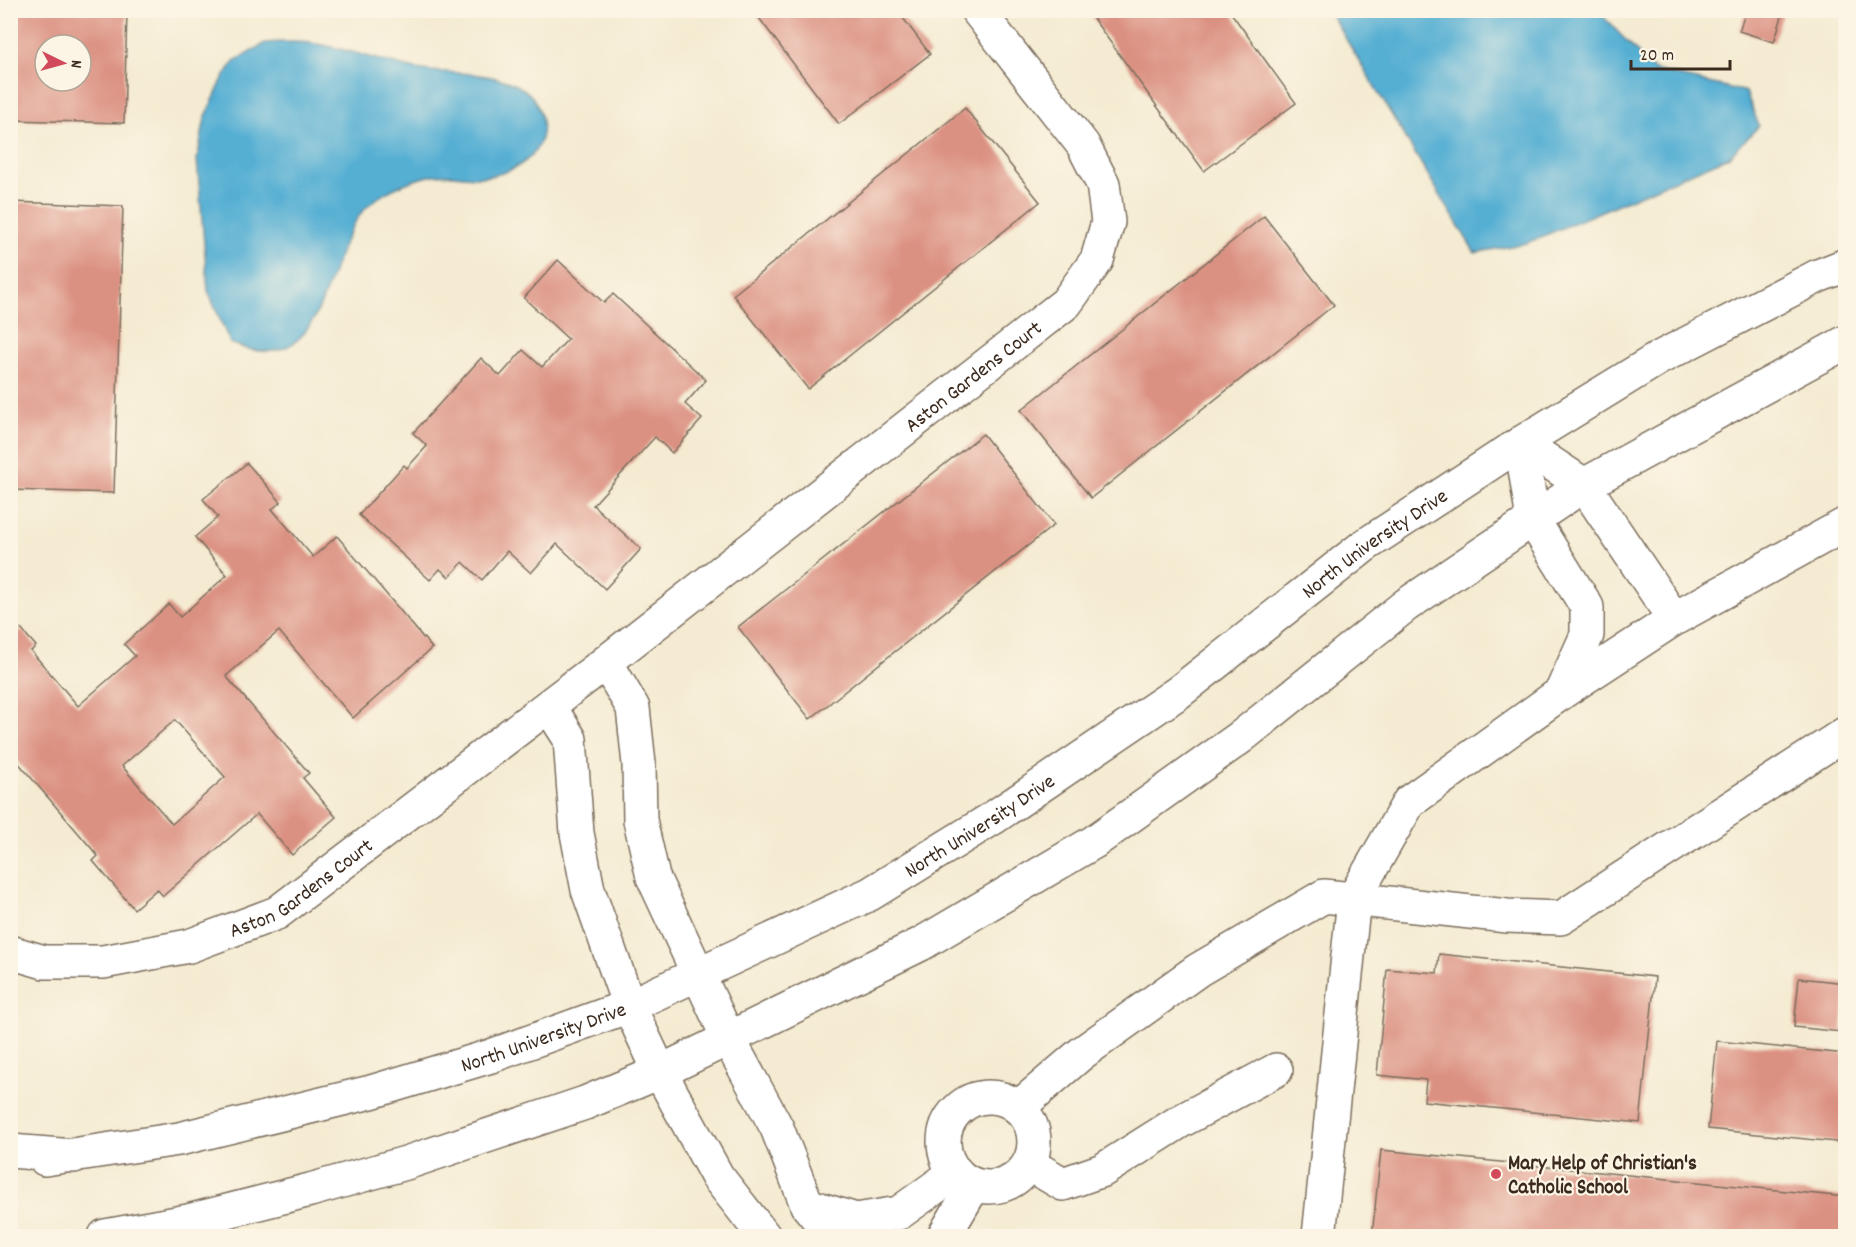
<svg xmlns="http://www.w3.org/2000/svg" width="1856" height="1247" font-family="Dekko,sans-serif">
<rect width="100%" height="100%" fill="#fcf5e5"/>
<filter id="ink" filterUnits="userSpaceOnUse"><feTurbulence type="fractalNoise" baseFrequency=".0167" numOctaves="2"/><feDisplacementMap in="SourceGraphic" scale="12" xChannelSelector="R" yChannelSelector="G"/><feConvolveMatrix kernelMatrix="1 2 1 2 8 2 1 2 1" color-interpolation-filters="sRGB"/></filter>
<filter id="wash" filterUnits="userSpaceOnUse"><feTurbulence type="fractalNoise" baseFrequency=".008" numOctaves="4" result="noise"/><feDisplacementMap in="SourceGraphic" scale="24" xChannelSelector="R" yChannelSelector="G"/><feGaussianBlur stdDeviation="1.35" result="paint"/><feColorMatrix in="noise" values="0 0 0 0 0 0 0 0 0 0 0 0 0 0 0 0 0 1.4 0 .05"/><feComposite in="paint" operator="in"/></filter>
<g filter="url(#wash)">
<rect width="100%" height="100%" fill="#f4ebd2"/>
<!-- water -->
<g fill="#55afd3" stroke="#486c78" stroke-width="1.5">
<polygon points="1329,11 1598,11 1654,70 1746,92 1759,126 1728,157 1527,243 1475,253"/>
<path d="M265 43C279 42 295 41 310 43 344 47 381 62 416 69 448 75 488 70 518 86 526 90 533 96 537 105 557 148 519 175 479 177 464 177 449 173 434 175 412 179 394 187 376 199 318 238 337 389 230 343L208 291 197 160 205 118 223 78 234 62Z"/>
</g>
<g id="blocks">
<!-- building -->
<g fill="#db9182" fill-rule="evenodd">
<path d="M12 10H127L124 123 10 120ZM45 45H81V81H45Z"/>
<polygon points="753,10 897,10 930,54 839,124"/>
<polygon points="1087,10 1229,10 1296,103 1204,171"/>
<polygon points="1736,10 1784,10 1774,42 1739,31 1745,14"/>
<polygon points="965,108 1040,202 808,389 733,295"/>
<polygon points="10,202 123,206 114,493 10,490"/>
<polygon points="1264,216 1334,305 1091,498 1021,410"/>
<polygon points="558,260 604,303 613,294 706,380 685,404 702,419 672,453 655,437 593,505 641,549 605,589 557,544 531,573 507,551 482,580 463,562 449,577 440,569 430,580 359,515 404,465 407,468 427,446 413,433 481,358 500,376 523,350 542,367 568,339 524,298"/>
<polygon points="983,434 1054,525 810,719 738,627"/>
<path d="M247 463 281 502 272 509 313 557 337 536 432 648 353 718 279 631 226 676 309 773 303 778 336 817 292 855 257 814 163 896 157 889 134 909 93 861 98 856 10 753V638L21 629 36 646 31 651 78 706 135 656 124 644 169 604 180 617 227 575 195 537 218 517 203 499ZM175 720 225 777 172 824 122 766Z"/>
<polygon points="1439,954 1655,977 1640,1123 1424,1101 1426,1080 1377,1075 1387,969 1437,973"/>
<polygon points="1799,978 1846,983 1842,1032 1794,1027"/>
<polygon points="1717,1041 1846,1054 1846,1143 1708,1129"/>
<polygon points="1381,1150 1846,1197 1846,1236 1372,1236"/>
</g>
</g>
</g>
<g filter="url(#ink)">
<use href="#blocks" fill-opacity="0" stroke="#7c6e5d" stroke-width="1.5"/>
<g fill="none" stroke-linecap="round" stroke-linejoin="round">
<defs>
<g id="minor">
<polyline points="1521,443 1533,520 1587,607 1587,635 1561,693"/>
<polyline points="1521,443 1584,485 1674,619"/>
<polyline points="606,662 633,708 639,764 640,820 653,877 728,1038 777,1128 807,1205 832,1236"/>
<polyline points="549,706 570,739 577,833 588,890 629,1006 660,1072 717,1176 764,1236"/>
<path id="s1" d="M10 952 44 962H103L189 946 277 913 606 662 1066 303 1097 260 1108 222 1103 184 1083 145 977 10"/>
<circle cx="989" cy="1142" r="45"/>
<polyline points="1019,1107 1082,1053 1198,970 1324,896 1507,916 1561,918 1846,733"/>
<polyline points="1029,1164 1063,1184 1103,1170 1179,1122 1276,1070"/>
<polyline points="807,1205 856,1220 899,1213 956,1172"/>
<polyline points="944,1236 974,1185"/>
<polyline points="1319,1236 1354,898 1409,802 1561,693 1674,619 1846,524"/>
</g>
<g id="major">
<path id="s2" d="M45 1159 179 1139 371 1092 491 1056 629 1006 870 894 993 818 1179 692 1364 546 1521 443 1659 358 1818 276 1846 265"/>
<polyline points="105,1236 188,1221 310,1190 406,1163 585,1103 660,1072 921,944 1094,842 1241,737 1406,605 1584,485 1846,342"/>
</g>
<polyline id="highway" points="10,1151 74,1156"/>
</defs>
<!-- minor casing -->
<use href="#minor" stroke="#7c6e5d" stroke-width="36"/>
<!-- major casing -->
<use href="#major" stroke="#7c6e5d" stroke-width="36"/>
<!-- highway casing -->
<use href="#highway" stroke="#7c6e5d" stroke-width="36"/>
<!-- minor -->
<use href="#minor" stroke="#fff" stroke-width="33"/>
<!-- major -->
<use href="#major" stroke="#fff" stroke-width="33"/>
<!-- highway -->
<use href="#highway" stroke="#fff" stroke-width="33"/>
</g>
</g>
<!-- markers -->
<circle fill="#d1495b" stroke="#fcf5e5" stroke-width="2" cx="1496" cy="1174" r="6"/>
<g text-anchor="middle" stroke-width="4.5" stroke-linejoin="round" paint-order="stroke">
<!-- street labels -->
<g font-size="21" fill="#3b2a1e" stroke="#fcf5e5">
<text dy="7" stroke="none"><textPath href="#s1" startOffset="1155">Aston Gardens Court</textPath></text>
<text dy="7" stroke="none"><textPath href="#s2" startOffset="1486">North University Drive</textPath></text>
<text dy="7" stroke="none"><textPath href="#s2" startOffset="1000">North University Drive</textPath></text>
<text dy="7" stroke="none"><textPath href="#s1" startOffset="309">Aston Gardens Court</textPath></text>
<text dy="7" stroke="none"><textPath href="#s2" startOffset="514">North University Drive</textPath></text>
</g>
<!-- poi labels -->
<g font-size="21" font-weight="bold" fill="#3b2a1e" stroke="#fcf5e5" text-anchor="start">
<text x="1508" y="1169">Mary Help of Christian's<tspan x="1508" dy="24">Catholic School</tspan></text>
</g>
</g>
<!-- margin -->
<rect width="1856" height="1247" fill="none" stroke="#fcf5e5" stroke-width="36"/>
<!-- north arrow -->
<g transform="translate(63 63) rotate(95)"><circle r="28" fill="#fcf5e5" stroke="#afa495" stroke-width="1.5"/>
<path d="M0-4.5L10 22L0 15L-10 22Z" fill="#d1495b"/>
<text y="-9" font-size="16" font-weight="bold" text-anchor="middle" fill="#3b2a1e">N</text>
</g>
<!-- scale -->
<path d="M1631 60v9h99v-9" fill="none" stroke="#3b2a1e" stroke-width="3"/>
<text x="1640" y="60" font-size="18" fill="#3b2a1e" stroke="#fcf5e5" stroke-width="4.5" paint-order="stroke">20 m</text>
</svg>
